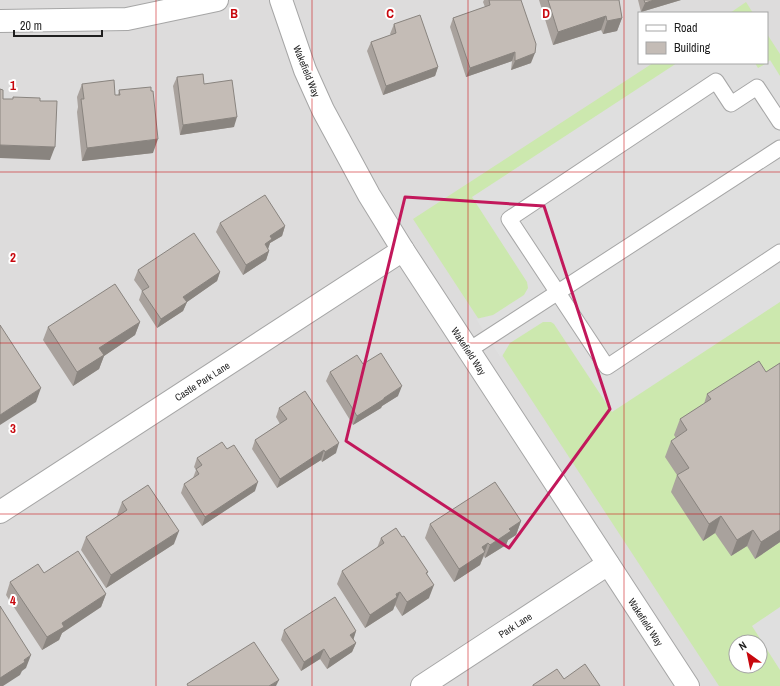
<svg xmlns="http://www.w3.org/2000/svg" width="780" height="686" font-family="'Archivo Narrow',sans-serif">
<rect width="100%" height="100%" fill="#f0ece6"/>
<!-- residential -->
<path fill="#dddcdc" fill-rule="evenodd" d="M0 0H780V686H0ZM639 13H767V63H639ZM736 642H760V666H736Z"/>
<!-- grass -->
<g fill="#cce8ae" fill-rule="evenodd">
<polygon points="746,2 753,13 730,13"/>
<path d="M767 34 780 54V686H719L413 219 653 63H767ZM736 642H760V666H736Z"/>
</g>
<!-- parking -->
<g fill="#dfdfdf">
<polygon points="770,60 780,76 780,302 612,412 554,324 551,322 543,322 510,343 501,358 476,319 493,315 524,295 528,288 527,282 472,197 677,63 755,63 758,68 767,63"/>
<polygon points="780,607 780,670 752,626"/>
</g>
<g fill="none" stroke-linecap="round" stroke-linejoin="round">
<defs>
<g id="service">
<polyline points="780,122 757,87 731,104 716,81 509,219 607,367 780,252"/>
<polyline points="469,350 780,148"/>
</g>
<g id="minor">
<polyline points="281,0 305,70 323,110 369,195 403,250 688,686"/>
<polyline points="0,21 127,19 217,0"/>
<polyline points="0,512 403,250"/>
<polyline points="422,686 608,564"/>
</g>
</defs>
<!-- service casing -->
<use href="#service" stroke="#a6a6a6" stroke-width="17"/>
<!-- minor casing -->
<use href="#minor" stroke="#a6a6a6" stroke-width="24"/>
<!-- service -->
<use href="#service" stroke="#fff" stroke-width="15"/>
<!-- minor -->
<use href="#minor" stroke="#fff" stroke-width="22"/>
</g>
<!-- wall -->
<g fill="#a9a29d">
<polygon points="484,0 521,0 531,63 511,70 512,61 466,77 450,27 453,18 485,7 483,2"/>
<polygon points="539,0 619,0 622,18 617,31 603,34 601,30 553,45"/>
<polygon points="638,0 681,0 641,12"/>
<polygon points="394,24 438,67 435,76 383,95 367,51 371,42 391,35 390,34"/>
<polygon points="177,77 204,84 234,127 180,135 173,86"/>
<polygon points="82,84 115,95 118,95 119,90 153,153 82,161 77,112 78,107 77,97"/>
<polygon points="220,223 285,226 282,236 270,243 268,249 269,251 266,260 243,275 216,232"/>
<polygon points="138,270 220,272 217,281 187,302 183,311 157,328 139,300 142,291 134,280"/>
<polygon points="140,322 135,335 104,356 99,369 73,386 43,340 48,327"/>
<polygon points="780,363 780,542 755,559 747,546 731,556 715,533 703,541 671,492 677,475 665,457 671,441 676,438 674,435 680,419 704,404 707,394 766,372"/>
<polygon points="363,364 398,396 382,406 381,408 353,425 326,381 330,372"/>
<polygon points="279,408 336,453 322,462 321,460 277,488 252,449 255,440 280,424 276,417"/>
<polygon points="197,458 255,491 202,526 181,493 184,484 193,478 196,470 194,467"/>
<polygon points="122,502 174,544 106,588 81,550 86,537 118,516 117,515"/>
<polygon points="521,521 516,535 508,540 506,545 485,558 484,556 480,565 454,582 425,538 430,524"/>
<polygon points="402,537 428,572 427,574 429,598 402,616 395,605 393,610 365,628 337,584 342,571 377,548 381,538"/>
<polygon points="44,573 106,594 101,607 62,633 59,640 42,650 6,595 10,582"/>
<polygon points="284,630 356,631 353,639 356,643 352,652 327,669 320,659 301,671 281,640"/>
</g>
<!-- shaded-wall -->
<g fill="#89847f">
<polygon points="654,0 681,0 641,12 645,3"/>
<polygon points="606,16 601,30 553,45 558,32"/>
<polygon points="622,18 617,31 603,34 607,21"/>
<polygon points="515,52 512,61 466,77 470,68"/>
<polygon points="535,53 531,63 511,70 515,61"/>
<polygon points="438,67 435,76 383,95 386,86"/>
<polygon points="237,117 234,127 180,135 183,125"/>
<polygon points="158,139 153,153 82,161 87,148"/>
<polygon points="0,145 55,147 50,160 0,158"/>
<polygon points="285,226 282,236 270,243 268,249 265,244 270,236"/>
<polygon points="269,251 266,260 243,275 246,265"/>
<polygon points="220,272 217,281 187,302 183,311 157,328 161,319 183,297"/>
<polygon points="140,322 135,335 104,356 99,369 73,386 77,372 99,348"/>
<polygon points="402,386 398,396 382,406 381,408 353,425 357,416"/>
<polygon points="41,388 36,402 0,425 0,415"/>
<polygon points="339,443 336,453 322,462 325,452"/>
<polygon points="324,450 321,460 277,488 280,479"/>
<polygon points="258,482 255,491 202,526 205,517"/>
<polygon points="721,516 715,533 703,541 709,524"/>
<polygon points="521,521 516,535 508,540 506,545 485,558 490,545 509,529"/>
<polygon points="753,530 747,546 731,556 737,540"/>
<polygon points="780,530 780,542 755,559 761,542"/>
<polygon points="179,531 174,544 106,588 111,575"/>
<polygon points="488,543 480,565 454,582 459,569 482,547"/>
<polygon points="434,585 429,598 402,616 407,602"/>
<polygon points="400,592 393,610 365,628 370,615"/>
<polygon points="106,594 101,607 62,633 59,640 42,650 47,637 62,623"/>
<polygon points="356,631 353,641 350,635"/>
<polygon points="356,643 352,652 327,669 330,659"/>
<polygon points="324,649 320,659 301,671 304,662"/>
<polygon points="31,655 26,668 22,671 20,675 3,686 0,686 0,678 24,660"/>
<polygon points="279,680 276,686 269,686"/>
</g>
<!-- building -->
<g fill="#c4bcb6" stroke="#89847f">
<polygon points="489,0 521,0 536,44 535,53 515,61 515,52 470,68 453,18 490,5"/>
<polygon points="548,0 619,0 622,18 607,21 606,16 558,32"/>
<polygon points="644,0 654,0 645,3"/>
<polygon points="420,15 438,67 386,86 371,42 396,33 394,24"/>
<polygon points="203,74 204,84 232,80 237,117 183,125 177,77"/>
<polygon points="114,80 115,95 120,95 119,90 151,87 151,91 153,91 158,139 87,148 81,99 84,99 82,84"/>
<polygon points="0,89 3,90 3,99 13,99 13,97 40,98 40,101 57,101 55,147 0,145"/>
<polygon points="265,195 285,226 270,236 272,239 265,244 269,251 246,265 220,223"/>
<polygon points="194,233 220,272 183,297 187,302 161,319 142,291 149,287 138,270"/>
<polygon points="115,284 140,322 99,348 104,355 77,372 48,327"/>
<polygon points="0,325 41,388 0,415"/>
<polygon points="381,353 402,386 384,398 384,399 357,416 330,372 357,355 363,364"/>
<polygon points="759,361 766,372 780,363 780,530 761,542 753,530 737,540 721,516 709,524 677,475 689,468 671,441 687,430 680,419 711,399 707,394"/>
<polygon points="305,391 339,443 325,452 324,450 280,479 255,440 287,419 279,408"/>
<polygon points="222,442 227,449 234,445 258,482 205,517 184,484 199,474 196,469 202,465 197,458"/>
<polygon points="495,482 521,521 509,529 511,531 490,545 488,543 482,547 485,552 459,569 430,524"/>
<polygon points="148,485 179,531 111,575 86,537 127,510 122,502"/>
<polygon points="396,528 402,537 404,536 428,572 426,573 434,585 407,602 400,592 396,594 397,597 370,615 342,571 384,543 381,538"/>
<polygon points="78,551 106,594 62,623 64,627 47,637 10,582 38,564 44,573"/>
<polygon points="335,597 356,631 350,635 356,643 330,659 324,649 304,662 284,630"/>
<polygon points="0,606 31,655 24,660 25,662 0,678"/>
<polygon points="254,642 279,680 269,686 188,686 187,684"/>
<polygon points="585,664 600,686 533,686 533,685 557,669 564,679"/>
</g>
<!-- marked area -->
<path fill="none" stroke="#c2185b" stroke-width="3" stroke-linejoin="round" d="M405 197 544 206 610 409 509 548 346 441Z"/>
<!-- grid -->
<path fill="none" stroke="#c8070d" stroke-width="1" stroke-opacity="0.55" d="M156 0V686M312 0V686M468 0V686M624 0V686M0 172H780M0 343H780M0 514H780"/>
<g text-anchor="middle" stroke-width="4" stroke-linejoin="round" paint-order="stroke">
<!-- street labels -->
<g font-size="10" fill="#1f1f1f" stroke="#fff">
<text transform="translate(307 71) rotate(68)" y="4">Wakefield Way</text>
<text transform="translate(469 351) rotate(57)" y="4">Wakefield Way</text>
<text transform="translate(202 381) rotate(-33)" y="4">Castle Park Lane</text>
<text transform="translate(646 622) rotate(57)" y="4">Wakefield Way</text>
<text transform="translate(515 625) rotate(-33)" y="4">Park Lane</text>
</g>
</g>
<g font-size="13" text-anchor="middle" font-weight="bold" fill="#c8070d" stroke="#fff" stroke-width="4" stroke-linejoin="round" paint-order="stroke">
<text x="234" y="18">B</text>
<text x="390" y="18">C</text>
<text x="546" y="18">D</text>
<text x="13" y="90">1</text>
<text x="13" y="262">2</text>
<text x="13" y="433">3</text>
<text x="13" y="605">4</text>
</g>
<!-- legend -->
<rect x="638" y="12" width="130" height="52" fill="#ffffff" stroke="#a5a5a5"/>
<rect x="646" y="25" width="20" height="6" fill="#ffffff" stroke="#a5a5a5"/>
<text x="674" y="32" font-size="12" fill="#1f1f1f">Road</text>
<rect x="646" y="42" width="20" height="12" fill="#c4bcb6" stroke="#a5a5a5"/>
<text x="674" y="52" font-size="12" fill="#1f1f1f">Building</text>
<!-- north arrow -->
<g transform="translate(748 654) rotate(327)"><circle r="19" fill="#ffffff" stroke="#a5a5a5"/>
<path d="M0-3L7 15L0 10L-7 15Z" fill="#c8070d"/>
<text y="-6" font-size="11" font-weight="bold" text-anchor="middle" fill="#1f1f1f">N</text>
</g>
<!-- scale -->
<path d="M14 30v6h88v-6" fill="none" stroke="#1f1f1f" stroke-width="2"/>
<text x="20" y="30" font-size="12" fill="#1f1f1f" stroke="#ffffff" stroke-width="3" paint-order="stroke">20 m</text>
</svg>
